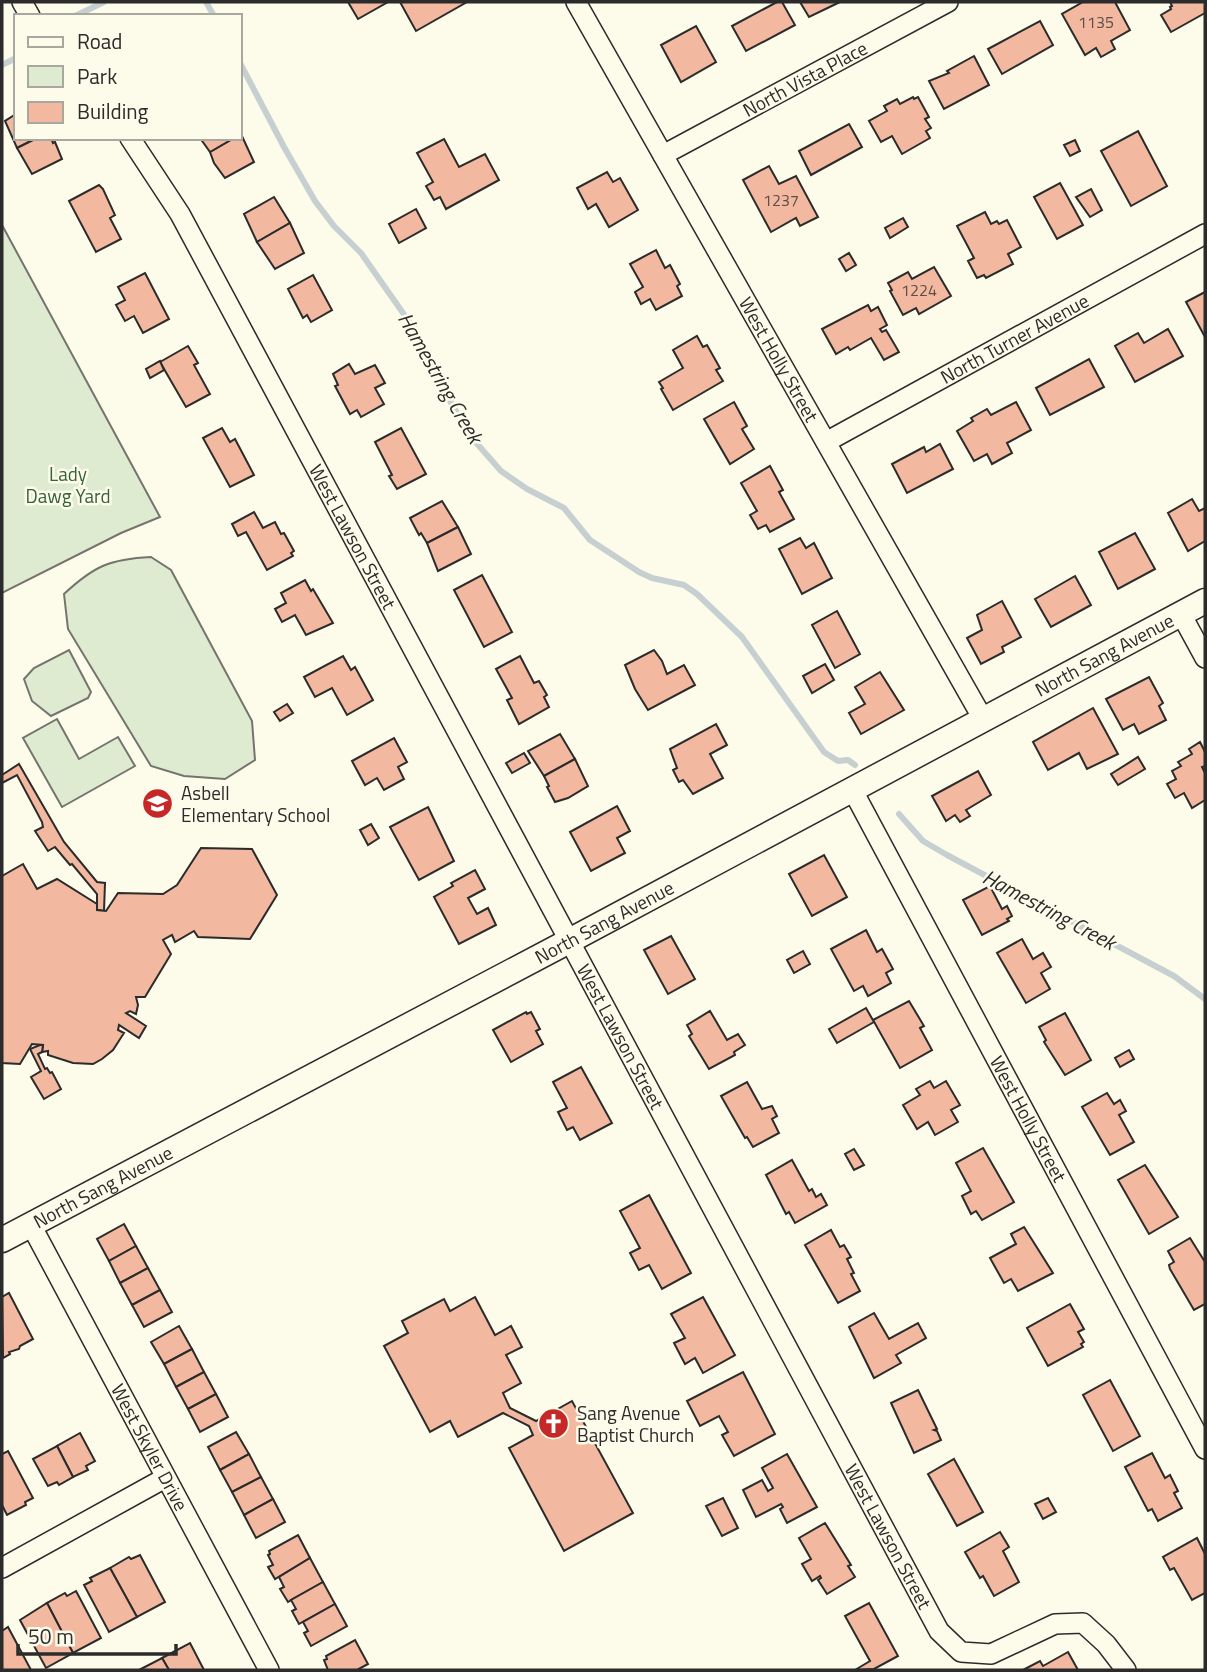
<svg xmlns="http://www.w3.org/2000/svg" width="1207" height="1672" font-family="'Titillium Web',sans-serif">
<rect width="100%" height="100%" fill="#fdfbea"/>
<!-- green -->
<g fill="#deebd1" stroke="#74746e" stroke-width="2">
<polygon points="2,225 160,517 121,533 2,593"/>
<path d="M151 557 171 570 252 721 255 760 225 779 184 776 151 766 68 629 64 594C94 566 110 559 151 557Z"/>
<polygon points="69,650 91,692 88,698 51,716 32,701 24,679 34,668"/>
<polygon points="57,719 79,759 118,737 135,766 62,807 23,738"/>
</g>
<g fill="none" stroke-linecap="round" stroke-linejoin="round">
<!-- stream -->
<g stroke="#c7d0d0" stroke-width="6">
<polyline points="206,2 214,16"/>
<polyline points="75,16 104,2"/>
<polyline points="240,63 284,147 315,201 334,226 361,253 417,333 447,396 472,438 501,471 527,489 564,508 590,540 639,572 652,578 684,585 697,594 742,637 824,752 838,761 848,760 855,765"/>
<polyline points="2,65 16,58"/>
<polyline points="899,814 923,841 947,855 1174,976 1205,999"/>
</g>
</g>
<!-- building -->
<g fill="#f2b8a0" stroke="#2b2b2b" stroke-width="2">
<polygon points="348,2 388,2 358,19"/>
<polygon points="400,2 467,2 416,31"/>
<polygon points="777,2 782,2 795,25 746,51 732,26"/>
<polygon points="800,2 840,2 809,17"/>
<polygon points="1083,2 1115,2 1130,30 1111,41 1115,49 1101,57 1096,48 1085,55 1062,14"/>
<polygon points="1170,2 1205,2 1205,13 1171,32 1161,15 1171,9 1170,7 1172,6"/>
<polygon points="1040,21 1053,45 1002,74 988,49"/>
<polygon points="696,26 716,62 681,82 661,45"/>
<polygon points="974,56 989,85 944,109 929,81 949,73 947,71"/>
<polygon points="913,97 914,99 918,97 929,117 925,119 931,128 926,131 930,138 902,154 892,136 881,142 869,121 887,111 884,106 897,99 900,104"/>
<polygon points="16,114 16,138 37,138 17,148 5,121"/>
<polygon points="849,124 862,147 811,175 799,151"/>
<polygon points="1138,131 1167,186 1131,206 1101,151"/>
<polygon points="241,134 254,162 225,178 214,163 210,152 234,138 240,138"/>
<polygon points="37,138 51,138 53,143 55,142 62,159 32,174 17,148"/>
<polygon points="200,138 234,138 210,152"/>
<polygon points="444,139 459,167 485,154 499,180 446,209 440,197 434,200 426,186 433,182 417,153"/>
<polygon points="1075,140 1080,151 1070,156 1064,145"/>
<polygon points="769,166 779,184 796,176 818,217 800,226 796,218 771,232 743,180"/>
<polygon points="607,172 613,182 620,178 638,210 609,227 596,204 588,209 577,188"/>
<polygon points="1060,183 1083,225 1057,239 1034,197"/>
<polygon points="99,185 103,189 115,215 110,218 121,239 96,252 69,201"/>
<polygon points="1091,189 1102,210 1090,217 1076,197"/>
<polygon points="274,197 290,223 257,242 244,214"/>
<polygon points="416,209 426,228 399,243 389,224"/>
<polygon points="985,212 991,224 997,221 999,224 1007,220 1021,247 1008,254 1013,264 986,278 984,275 977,278 968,261 974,258 957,226"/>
<polygon points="903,218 908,227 890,238 885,228"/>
<polygon points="290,223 304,253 275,269 257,242"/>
<polygon points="656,250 665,268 670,265 680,284 677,286 682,296 656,310 650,299 641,304 635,292 643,287 630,264"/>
<polygon points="849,253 856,265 846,271 839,259"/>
<polygon points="934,267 951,296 919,314 916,308 903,315 890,291 892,290 888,283 908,272 912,279"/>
<polygon points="145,273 169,319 143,333 134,316 125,321 116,305 125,300 118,287"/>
<polygon points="313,275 332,310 311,322 307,315 303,318 288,289"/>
<polygon points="1205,292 1205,337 1186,302"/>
<polygon points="868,305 871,311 878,307 887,325 880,329 882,332 886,330 899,352 884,360 871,338 850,350 848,347 836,354 822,329"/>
<polygon points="1168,329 1183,356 1135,382 1115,346 1138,333 1144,343"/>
<polygon points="697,336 703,347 707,345 720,368 716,370 723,381 673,410 661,389 663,388 659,382 683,368 673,350"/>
<polygon points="188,346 198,363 194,365 210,394 186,407 160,362"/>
<polygon points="1089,359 1104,387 1050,415 1036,388"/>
<polygon points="160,361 164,370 150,378 146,369"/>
<polygon points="349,364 355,374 375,365 385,383 375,388 384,404 361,417 357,410 350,414 335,386 338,385 333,374"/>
<polygon points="734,402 747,426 742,429 754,449 730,464 704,419"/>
<polygon points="1016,402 1031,430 1007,443 1012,453 992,464 987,454 974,461 957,431 973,421 971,418 987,409 991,415"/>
<polygon points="222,428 230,442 235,439 254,475 230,487 203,438"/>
<polygon points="401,428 426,474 397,489 389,476 392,475 375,442"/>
<polygon points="940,444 953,469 907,493 892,464 924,447 926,452"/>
<polygon points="770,466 783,490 779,492 794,519 770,532 766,525 758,529 750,515 757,511 741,483"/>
<polygon points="1192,499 1199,511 1205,508 1205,541 1188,551 1168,513"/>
<polygon points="442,501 458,527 427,543 421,533 419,535 410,518"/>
<polygon points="254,512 263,528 275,522 281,534 284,533 294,551 291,553 293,556 267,570 246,532 238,536 232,524"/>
<polygon points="458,527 471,554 438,571 427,543"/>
<polygon points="1135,533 1155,569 1118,589 1099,552"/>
<polygon points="800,538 806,548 814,543 832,578 802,594 779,549"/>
<polygon points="482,575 512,632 484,647 454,590"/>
<polygon points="1075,576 1091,605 1051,627 1035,599"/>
<polygon points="305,580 311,591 313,589 333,623 306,635 295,615 282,622 275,609 286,603 281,593"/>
<polygon points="1002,601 1021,637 1002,647 1004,652 981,664 967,638 982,630 977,615"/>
<polygon points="837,611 860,654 835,668 812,625"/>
<polygon points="654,650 662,661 667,674 684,665 695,685 648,710 635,689 625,665"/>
<polygon points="343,656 351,670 355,667 373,700 347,715 332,688 315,697 304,677"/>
<polygon points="520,656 534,683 539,681 547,695 544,697 549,707 519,724 507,700 512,698 496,669"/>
<polygon points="825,664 834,680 812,693 803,676"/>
<polygon points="880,672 904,710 861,734 849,713 865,704 855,687"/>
<polygon points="1149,677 1163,703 1159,706 1166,720 1139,734 1134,724 1123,730 1106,699"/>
<polygon points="287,704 293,713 280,721 274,712"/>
<polygon points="1093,708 1118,754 1087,769 1079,753 1048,770 1033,742"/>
<polygon points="716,724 727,745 710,754 723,778 693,794 683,780 679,782 673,770 677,768 670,749"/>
<polygon points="560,734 575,759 544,776 528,751"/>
<polygon points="394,738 407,762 398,767 404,779 384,790 377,778 365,785 352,761"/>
<polygon points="1200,742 1205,752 1205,766 1202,767 1205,773 1205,800 1192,808 1184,793 1175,798 1167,784 1176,779 1172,771 1181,766 1178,762 1192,754 1189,749"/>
<polygon points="524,753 530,763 512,773 506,763"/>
<polygon points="1138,757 1145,769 1118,785 1111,774"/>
<polygon points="575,759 588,786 568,798 555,802 547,787 549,786 544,776"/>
<polygon points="19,764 64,842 97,882 105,883 104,911 97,910 97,894 72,864 70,865 55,847 48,851 35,831 43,827 42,822 17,775 2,783 2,775"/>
<polygon points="978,771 991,795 966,810 970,816 960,822 955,815 946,821 932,796"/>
<polygon points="617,806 630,831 617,838 625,853 591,871 570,832"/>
<polygon points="428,807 454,861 419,880 390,827"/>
<polygon points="371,824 379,838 368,845 360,830"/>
<polygon points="201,848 252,849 277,895 250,939 198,937 194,931 175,942 172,935 163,940 171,954 145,997 136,997 138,1005 136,1014 130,1011 126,1013 146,1026 139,1038 119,1025 118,1030 124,1033 113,1050 102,1059 93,1064 73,1063 48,1055 48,1051 42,1052 43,1045 32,1044 20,1064 2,1063 2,876 23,864 37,889 57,879 97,904 97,910 106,911 118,893 163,894 177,885"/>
<polygon points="824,855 847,897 812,916 789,874"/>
<polygon points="475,870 485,889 468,898 477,914 488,908 496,925 459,944 434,897 453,886 451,883"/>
<polygon points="990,886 1002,909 1007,906 1012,916 1007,919 1009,921 982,935 963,900"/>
<polygon points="866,930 877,952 882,949 893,969 886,973 891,983 868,996 863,986 854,991 831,949"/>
<polygon points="671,936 695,979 668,994 644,950"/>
<polygon points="1022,939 1033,959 1043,953 1051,967 1041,973 1050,989 1026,1003 997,953"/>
<polygon points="803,951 810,964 794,973 787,960"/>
<polygon points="909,1001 924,1026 920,1028 932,1050 900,1068 873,1020"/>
<polygon points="866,1008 874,1022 837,1043 829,1029"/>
<polygon points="710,1011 727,1040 738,1034 745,1045 734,1052 735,1055 709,1069 689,1036 692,1034 687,1025"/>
<polygon points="526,1012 527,1014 531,1012 540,1029 536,1031 543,1044 511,1062 493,1030"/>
<polygon points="1065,1013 1091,1060 1065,1075 1044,1042 1046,1040 1039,1027"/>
<polygon points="40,1045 43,1045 42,1052 38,1054 45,1069 47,1068 50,1073 52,1072 61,1089 44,1099 31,1077 41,1071 30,1049"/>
<polygon points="1129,1050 1134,1059 1120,1067 1115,1058"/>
<polygon points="581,1067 612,1123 580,1140 573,1127 567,1130 558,1112 567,1108 553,1082"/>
<polygon points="930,1081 934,1088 946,1081 960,1105 951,1110 958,1122 935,1135 928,1122 917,1129 903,1105 920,1095 916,1089"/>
<polygon points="747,1082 762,1109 772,1106 777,1116 772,1119 779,1133 753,1147 747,1137 745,1138 721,1096"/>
<polygon points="1107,1093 1114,1104 1120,1100 1126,1111 1119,1115 1134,1142 1110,1155 1082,1107"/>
<polygon points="983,1148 1014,1202 982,1220 976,1211 971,1214 962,1196 971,1191 956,1163"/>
<polygon points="854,1149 864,1165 854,1170 845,1154"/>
<polygon points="792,1160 809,1191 812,1189 816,1197 821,1194 827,1205 795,1223 789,1212 786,1214 766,1175"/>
<polygon points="1145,1165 1178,1217 1149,1234 1118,1180"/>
<polygon points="649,1195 691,1273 662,1289 649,1265 639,1270 630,1253 640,1248 620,1211"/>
<polygon points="124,1224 136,1246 109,1261 97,1239"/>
<polygon points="1024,1227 1053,1273 1018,1291 1011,1279 1004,1283 990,1258 1016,1244 1011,1234"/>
<polygon points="831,1230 840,1247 844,1245 851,1257 847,1259 854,1273 851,1274 860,1291 838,1303 805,1245"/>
<polygon points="1190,1238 1205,1262 1205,1304 1194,1310 1170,1269 1169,1265 1174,1262 1168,1251"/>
<polygon points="136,1246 148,1268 120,1283 109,1261"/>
<polygon points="148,1268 160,1290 132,1305 120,1283"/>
<polygon points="160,1290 172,1312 144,1327 132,1305"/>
<polygon points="9,1293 33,1339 20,1346 19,1349 9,1352 10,1354 3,1358 2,1297"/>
<polygon points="475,1297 495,1335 511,1326 522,1347 506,1355 521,1383 503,1393 510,1408 536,1421 572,1401 633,1513 564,1551 509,1448 533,1435 529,1426 503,1413 458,1437 450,1421 430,1432 384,1346 408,1333 402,1321 444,1299 450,1311"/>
<polygon points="703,1297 735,1355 703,1373 695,1358 685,1364 674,1343 685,1338 671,1314"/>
<polygon points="1070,1304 1084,1329 1078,1332 1084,1342 1081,1344 1083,1347 1048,1366 1027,1328"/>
<polygon points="874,1313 889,1339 918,1323 926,1338 896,1355 901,1363 874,1378 849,1327"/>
<polygon points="179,1326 192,1349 164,1364 151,1342"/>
<polygon points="192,1349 204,1372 176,1387 164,1364"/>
<polygon points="204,1372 216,1394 188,1409 176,1387"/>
<polygon points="743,1372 775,1434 734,1456 722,1435 728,1432 719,1416 700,1426 687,1401"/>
<polygon points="1110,1380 1140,1436 1113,1451 1083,1395"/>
<polygon points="918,1390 937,1429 934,1430 937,1431 941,1440 914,1453 891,1403"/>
<polygon points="216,1394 228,1417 200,1432 188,1409"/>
<polygon points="236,1432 249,1454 220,1470 208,1447"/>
<polygon points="80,1433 95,1461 86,1466 88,1470 73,1477 57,1446"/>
<polygon points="57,1446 73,1477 59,1485 57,1482 48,1486 33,1459"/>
<polygon points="8,1451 33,1498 25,1502 26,1505 7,1515 2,1505 2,1454"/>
<polygon points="1152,1453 1165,1478 1170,1475 1178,1491 1174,1493 1182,1508 1158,1521 1152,1509 1148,1511 1125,1467"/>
<polygon points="249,1454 261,1477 232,1492 220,1470"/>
<polygon points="787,1454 817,1507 787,1523 780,1509 783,1507 781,1504 756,1517 743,1490 762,1480 768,1491 773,1488 762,1468"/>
<polygon points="954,1459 983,1512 957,1526 928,1474"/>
<polygon points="261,1477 273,1499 244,1515 232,1492"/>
<polygon points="723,1498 738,1528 722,1536 706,1506"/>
<polygon points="1048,1498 1056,1512 1043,1519 1035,1504"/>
<polygon points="273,1499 285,1522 256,1538 244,1515"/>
<polygon points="825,1523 851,1565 848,1566 855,1577 827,1594 818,1580 821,1578 820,1576 812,1581 802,1564 811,1559 799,1538"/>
<polygon points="1000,1532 1009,1547 1003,1551 1019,1582 994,1596 983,1576 980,1578 965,1552"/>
<polygon points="298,1535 310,1558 275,1579 268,1567 273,1565 268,1555 270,1554 269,1551"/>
<polygon points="1197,1538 1205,1554 1205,1593 1192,1600 1174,1568 1170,1570 1163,1557"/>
<polygon points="140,1555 165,1602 137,1617 110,1568 129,1557 131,1559"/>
<polygon points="310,1558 323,1582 288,1602 280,1589 284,1587 279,1577"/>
<polygon points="110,1568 137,1617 109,1632 84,1585 92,1581 90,1578"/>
<polygon points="323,1582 335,1604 299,1624 292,1611 296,1609 291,1600"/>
<polygon points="76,1591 101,1638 73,1653 47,1603 65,1593 67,1596"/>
<polygon points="47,1603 73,1653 46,1668 20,1620"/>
<polygon points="869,1603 898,1656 874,1669 855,1670 870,1661 845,1616"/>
<polygon points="335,1604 347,1626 311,1646 304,1633 308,1631 303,1622"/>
<polygon points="8,1627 31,1670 2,1670 2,1631"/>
<polygon points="355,1640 368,1664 357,1670 328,1670 324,1660 327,1659 326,1656"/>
<polygon points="190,1643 204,1670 169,1670 162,1658"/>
<polygon points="1068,1652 1078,1670 1023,1670 1040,1661 1043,1666"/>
<polygon points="162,1658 169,1670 139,1670"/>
</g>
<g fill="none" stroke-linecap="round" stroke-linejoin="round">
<defs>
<g id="minor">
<polyline points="22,2 30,16"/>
<path id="s1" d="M576 2 983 719"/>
<path id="s2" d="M130 138 180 214 939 1631 961 1652 991 1654 1055 1624 1083 1623 1106 1644 1126 1670"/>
<path id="s3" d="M663 155 948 2"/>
<path id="s4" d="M826 442 1205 234"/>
<polyline points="1181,614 1205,658"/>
<path id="s5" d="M852 789 1205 1449"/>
<path id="s6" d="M31 1225 269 1670"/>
<polyline points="2,1568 165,1478"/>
</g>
<g id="tertiary">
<path id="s7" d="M2 1240 571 940 1205 601"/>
</g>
</defs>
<!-- minor casing -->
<use href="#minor" stroke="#2b2b2b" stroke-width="22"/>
<!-- tertiary casing -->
<use href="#tertiary" stroke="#2b2b2b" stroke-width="27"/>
<!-- minor -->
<use href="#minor" stroke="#fdfbea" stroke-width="19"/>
<!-- tertiary -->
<use href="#tertiary" stroke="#fdfbea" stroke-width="24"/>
</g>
<!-- icons -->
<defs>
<symbol id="school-disc" viewBox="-11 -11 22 22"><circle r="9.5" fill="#c62828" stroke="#fdfbea"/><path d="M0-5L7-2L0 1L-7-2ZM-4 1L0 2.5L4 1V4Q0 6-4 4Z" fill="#fff"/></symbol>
<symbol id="church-disc" viewBox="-11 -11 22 22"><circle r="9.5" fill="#c62828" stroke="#fdfbea"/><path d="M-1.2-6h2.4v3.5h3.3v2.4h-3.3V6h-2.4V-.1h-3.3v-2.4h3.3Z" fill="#fff"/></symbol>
</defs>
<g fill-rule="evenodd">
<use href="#school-disc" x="140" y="786" width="35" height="35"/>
<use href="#church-disc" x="536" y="1406" width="35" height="35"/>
</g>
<g text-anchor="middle" stroke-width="5" stroke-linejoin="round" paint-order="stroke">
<!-- number labels -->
<g font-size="16" fill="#5d4e48">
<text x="1096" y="28">1135</text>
<text x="781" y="206">1237</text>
<text x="919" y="296">1224</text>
</g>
<!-- street labels -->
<g font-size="19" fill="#2b2b2b" stroke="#fdfbea">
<text dy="7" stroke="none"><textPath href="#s3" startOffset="161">North Vista Place</textPath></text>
<text dy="7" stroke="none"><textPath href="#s4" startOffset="215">North Turner Avenue</textPath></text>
<text dy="7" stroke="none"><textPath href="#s1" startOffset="411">West Holly Street</textPath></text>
<text dy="7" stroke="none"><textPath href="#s2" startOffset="457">West Lawson Street</textPath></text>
<text dy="7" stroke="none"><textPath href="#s7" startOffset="1248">North Sang Avenue</textPath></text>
<text dy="7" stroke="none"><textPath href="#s7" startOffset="681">North Sang Avenue</textPath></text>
<text dy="7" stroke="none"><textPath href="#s2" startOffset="1024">West Lawson Street</textPath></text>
<text dy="7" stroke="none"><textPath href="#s5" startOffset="374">West Holly Street</textPath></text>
<text dy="7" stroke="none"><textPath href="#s7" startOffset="114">North Sang Avenue</textPath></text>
<text dy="7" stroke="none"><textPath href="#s6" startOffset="252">West Skyler Drive</textPath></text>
<text dy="7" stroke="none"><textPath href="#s2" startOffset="1591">West Lawson Street</textPath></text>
</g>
<!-- park labels -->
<g font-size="19" fill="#34623c" stroke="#fdfbea">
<text x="68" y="481">Lady<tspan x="68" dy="22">Dawg Yard</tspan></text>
</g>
<!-- poi labels -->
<g font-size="19" fill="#2b2b2b" stroke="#fdfbea" text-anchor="start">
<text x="181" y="800">Asbell<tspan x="181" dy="22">Elementary School</tspan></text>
<text x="577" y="1420">Sang Avenue<tspan x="577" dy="22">Baptist Church</tspan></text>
</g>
<!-- water labels -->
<g font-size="21" font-style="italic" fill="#2b2b2b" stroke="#fdfbea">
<text transform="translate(440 378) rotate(60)" y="7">Hamestring Creek</text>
<text transform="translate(1049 910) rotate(28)" y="7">Hamestring Creek</text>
</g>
</g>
<!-- border -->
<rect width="1207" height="1672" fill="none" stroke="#2b2b2b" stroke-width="7"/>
<!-- legend -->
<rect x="14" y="14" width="228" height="126" fill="#fdfbea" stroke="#a9a89e" stroke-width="2"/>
<rect x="28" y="37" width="35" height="10" fill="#fdfbea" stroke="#a9a89e" stroke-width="2"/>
<text x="77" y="49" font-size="21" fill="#2b2b2b">Road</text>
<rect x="28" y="66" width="35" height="21" fill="#deebd1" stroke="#a9a89e" stroke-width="2"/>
<text x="77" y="84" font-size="21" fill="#2b2b2b">Park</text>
<rect x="28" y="102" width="35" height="21" fill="#f2b8a0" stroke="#a9a89e" stroke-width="2"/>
<text x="77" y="119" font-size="21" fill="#2b2b2b">Building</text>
<!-- scale -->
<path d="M18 1644v10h158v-10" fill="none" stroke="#2b2b2b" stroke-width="3.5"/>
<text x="28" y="1644" font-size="21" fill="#2b2b2b" stroke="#fdfbea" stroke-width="5" paint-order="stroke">50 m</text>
</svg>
